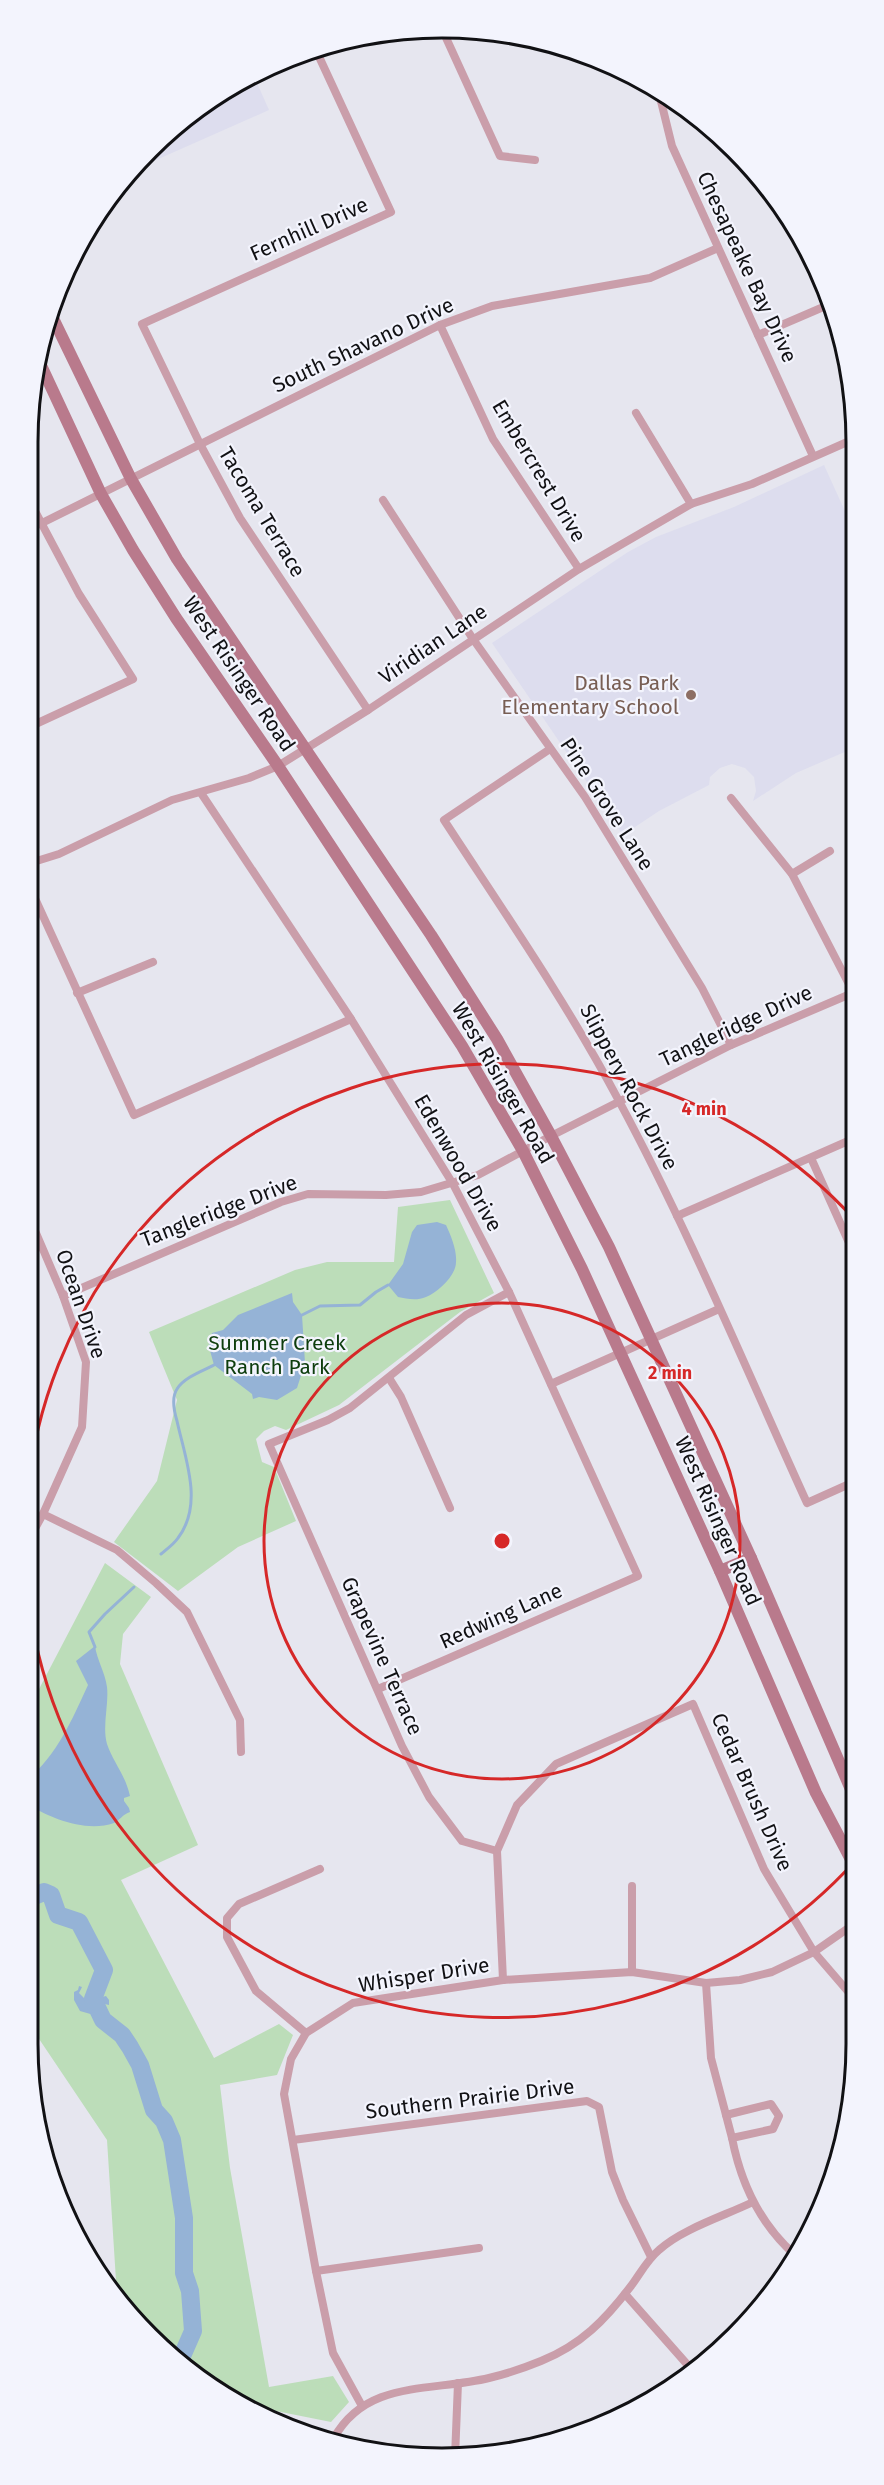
<svg xmlns="http://www.w3.org/2000/svg" width="884" height="2485" font-family="'Fira Sans',sans-serif">
<rect width="100%" height="100%" fill="#e6e6ef"/>
<!-- built -->
<g fill="#dde">
<polygon points="253,74 269,110 129,172 168,130 234,83"/>
<polygon points="824,465 854,531 854,748 796,773 753,801 756,791 754,777 745,768 732,764 720,768 710,777 709,785 659,811 623,835 492,643 628,552 656,537 734,507"/>
</g>
<!-- green -->
<g fill="#bcddb9">
<polygon points="450,1200 494,1293 460,1312 339,1405 286,1430 275,1426 264,1431 256,1439 262,1462 274,1467 296,1521 238,1547 178,1591 114,1542 157,1481 177,1400 149,1332 295,1270 327,1262 394,1262 398,1207"/>
<path d="M105 1563 151 1597 123 1634 120 1664 198 1845 121 1880 214 2058 279 2024 293 2035 277 2075 220 2085 230 2168 269 2387 333 2376 349 2402 331 2422 266 2409 265 2417 258 2415C206 2382 150 2349 117 2296L107 2140 27 2021V1712Z"/>
</g>
<!-- water -->
<g fill="#95b3d6">
<path d="M437 1222 446 1225C451 1236 457 1250 456 1262 456 1276 438 1292 426 1297 417 1301 407 1299 398 1297L388 1285 403 1264 412 1232 417 1225Z"/>
<polygon points="292,1293 293,1302 302,1315 305,1363 297,1388 277,1400 259,1397 253,1399 252,1394 214,1365 209,1347 212,1333 223,1330 238,1315"/>
<path d="M95 1646C97 1660 105 1672 107 1687 109 1705 102 1726 107 1744 113 1762 125 1774 130 1796L124 1798V1801L129 1808 130 1812C123 1814 120 1820 114 1823 86 1833 50 1818 27 1804V1780C57 1755 72 1720 88 1685L76 1661Z"/>
<polygon points="95,1985 95,1996 98,1998 106,1996 109,2000 109,2005 100,2003 99,2013 94,2015 80,2011 74,2000 74,1992 78,1990 79,1986 82,1987 79,1993 87,2001 90,1999 91,1991"/>
</g>
<g fill="none" stroke-linecap="round" stroke-linejoin="round">
<!-- stream -->
<g stroke="#95b3d6" stroke-width="3">
<polyline points="300,1316 320,1306 360,1305 376,1292 388,1285"/>
<path d="M161 1554C167 1549 174 1544 178 1538 204 1504 185 1458 177 1421 174 1411 171 1398 177 1389 184 1377 205 1370 216 1364"/>
<polyline points="95,1647 89,1632 105,1614 134,1587"/>
</g>
<!-- river -->
<polyline stroke="#95b3d6" stroke-width="18" points="27,1896 32,1897 44,1892 51,1895 58,1915 79,1922 104,1970 93,1999 103,2020 122,2035 130,2047 140,2065 154,2110 164,2121 172,2140 184,2218 184,2273 190,2291 193,2331 179,2363"/>
<!-- minor -->
<g stroke="#ca9eaa" stroke-width="8">
<polyline points="442,29 500,156 535,160"/>
<polyline points="315,48 391,212 142,324 200,444 240,518 368,710"/>
<polyline points="658,89 672,146 813,456"/>
<polyline points="440,325 493,439 579,569"/>
<polyline points="758,335 828,305"/>
<polyline points="636,413 691,504"/>
<polyline points="27,496 79,594 133,679 27,728"/>
<polyline points="383,500 473,639 585,797 702,988 731,1045"/>
<polyline points="40,524 440,325 492,306 650,278 718,248"/>
<path d="M550 749 444 820C504 912 567 1003 619 1101 689 1231 746 1369 807 1503L856 1481"/>
<polyline points="201,793 351,1019 453,1184 509,1292 638,1576 378,1689"/>
<polyline points="731,798 792,874 853,992"/>
<polyline points="27,864 59,854 172,800 249,778 278,766 368,710 579,569 691,504 752,484 854,439"/>
<polyline points="792,874 830,851"/>
<polyline points="27,881 134,1115 351,1019"/>
<polyline points="77,993 153,962"/>
<polyline points="811,1158 855,1256"/>
<polyline points="27,1212 63,1296 86,1362 82,1427 43,1514 27,1543"/>
<polyline points="677,1216 855,1138"/>
<polyline points="63,1296 281,1202 308,1194 386,1195 421,1192 478,1175 551,1136 731,1045 855,992"/>
<polyline points="389,1378 401,1397 450,1508"/>
<polyline points="551,1384 719,1309"/>
<polyline points="43,1514 117,1550 156,1583 187,1612 240,1720 241,1752"/>
<polyline points="497,1851 462,1841 429,1797 402,1746 269,1444 328,1420 350,1408 466,1315 509,1292"/>
<polyline points="632,1886 632,1972"/>
<polyline points="503,1980 497,1851 517,1805 556,1764 693,1704 764,1869 814,1952 857,2002"/>
<path d="M706 1983 711 2058 726 2115 771 2104 779 2116 773 2129 732 2138C741 2184 760 2224 795 2255"/>
<polyline points="306,2033 256,1991 227,1937 227,1918 239,1904 320,1869"/>
<polyline points="726,2115 732,2138"/>
<polyline points="293,2140 587,2101 599,2107 612,2172 623,2200 651,2257"/>
<polyline points="316,2271 479,2248"/>
<polyline points="625,2294 693,2371"/>
<polyline points="362,2406 333,2353 316,2271 284,2094 291,2059 306,2033 353,2003 503,1980 632,1972 706,1983 740,1980 772,1972 814,1952 857,1922"/>
<path d="M334 2438C367 2379 432 2392 489 2378 506 2374 524 2368 541 2361 581 2345 605 2320 631 2286 640 2274 647 2260 659 2250 682 2229 724 2216 753 2202"/>
<polyline points="455,2457 458,2383"/>
</g>
<!-- secondary -->
<g stroke="#b97a8c" stroke-width="12">
<polyline points="50,312 131,479 177,559 431,935 497,1039 551,1136 609,1247 651,1339 751,1558 856,1801"/>
<polyline points="38,359 101,494 133,550 176,618 278,766 462,1046 523,1151 582,1269 720,1571 816,1793 857,1871"/>
<polyline points="720,1571 751,1558"/>
</g>
</g>
<!-- distance rings -->
<g fill="none" stroke="#d62828" stroke-width="3">
<circle cx="502" cy="1541" r="238"/>
<path d="M856 1860A477 477 0 0 1 27 1587M27 1495A477 477 0 0 1 854 1219"/>
</g>
<!-- markers -->
<circle fill="#8d6e63" stroke="#f3f4fd" stroke-width="2" cx="691" cy="695" r="6"/>
<g text-anchor="middle" stroke-width="4.5" stroke-linejoin="round" paint-order="stroke">
<!-- street labels -->
<g font-size="21" fill="#111114" stroke="#f3f4fd">
<text transform="translate(309 229) rotate(-24)" y="7">Fernhill Drive</text>
<text transform="translate(747 267) rotate(65)" y="7">Chesapeake Bay Drive</text>
<text transform="translate(363 345) rotate(-25)" y="7">South Shavano Drive</text>
<text transform="translate(539 471) rotate(59)" y="7">Embercrest Drive</text>
<text transform="translate(262 512) rotate(59)" y="7">Tacoma Terrace</text>
<text transform="translate(433 644) rotate(-34)" y="7">Viridian Lane</text>
<text transform="translate(239 674) rotate(56)" y="7">West Risinger Road</text>
<text transform="translate(607 804) rotate(57)" y="7">Pine Grove Lane</text>
<text transform="translate(736 1026) rotate(-25)" y="7">Tangleridge Drive</text>
<text transform="translate(503 1083) rotate(60)" y="7">West Risinger Road</text>
<text transform="translate(629 1087) rotate(62)" y="7">Slippery Rock Drive</text>
<text transform="translate(458 1163) rotate(60)" y="7">Edenwood Drive</text>
<text transform="translate(219 1211) rotate(-21)" y="7">Tangleridge Drive</text>
<text transform="translate(81 1304) rotate(71)" y="7">Ocean Drive</text>
<text transform="translate(718 1521) rotate(66)" y="7">West Risinger Road</text>
<text transform="translate(501 1616) rotate(-24)" y="7">Redwing Lane</text>
<text transform="translate(382 1656) rotate(66)" y="7">Grapevine Terrace</text>
<text transform="translate(752 1792) rotate(66)" y="7">Cedar Brush Drive</text>
<text transform="translate(424 1975) rotate(-9)" y="7">Whisper Drive</text>
<text transform="translate(470 2099) rotate(-7)" y="7">Southern Prairie Drive</text>
</g>
<!-- education labels -->
<g font-size="21" fill="#785e54" stroke="#f3f4fd" text-anchor="end">
<text x="679" y="690">Dallas Park<tspan x="679" dy="24">Elementary School</tspan></text>
</g>
<!-- park labels -->
<g font-size="21" fill="#0d3d0d" stroke="#f3f4fd">
<text x="277" y="1350">Summer Creek<tspan x="277" dy="24">Ranch Park</tspan></text>
</g>
</g>
<!-- crop -->
<path d="M0 0H884V2485H0ZM442 38H442A404 404 0 0 1 846 442V2044A404 404 0 0 1 442 2448H442A404 404 0 0 1 38 2044V442A404 404 0 0 1 442 38Z" fill="#f3f4fd" fill-rule="evenodd"/>
<path fill="none" stroke="#111114" stroke-width="3" d="M442 38H442A404 404 0 0 1 846 442V2044A404 404 0 0 1 442 2448H442A404 404 0 0 1 38 2044V442A404 404 0 0 1 442 38Z"/>
<circle cx="502" cy="1541" r="9" fill="#d62828" stroke="#f3f4fd" stroke-width="3"/>
<g font-size="18" text-anchor="middle" font-weight="bold" fill="#d62828" stroke="#f3f4fd" stroke-width="4.5" stroke-linejoin="round" paint-order="stroke">
<text x="704" y="1115">4 min</text>
<text x="670" y="1379">2 min</text>
</g>
</svg>
